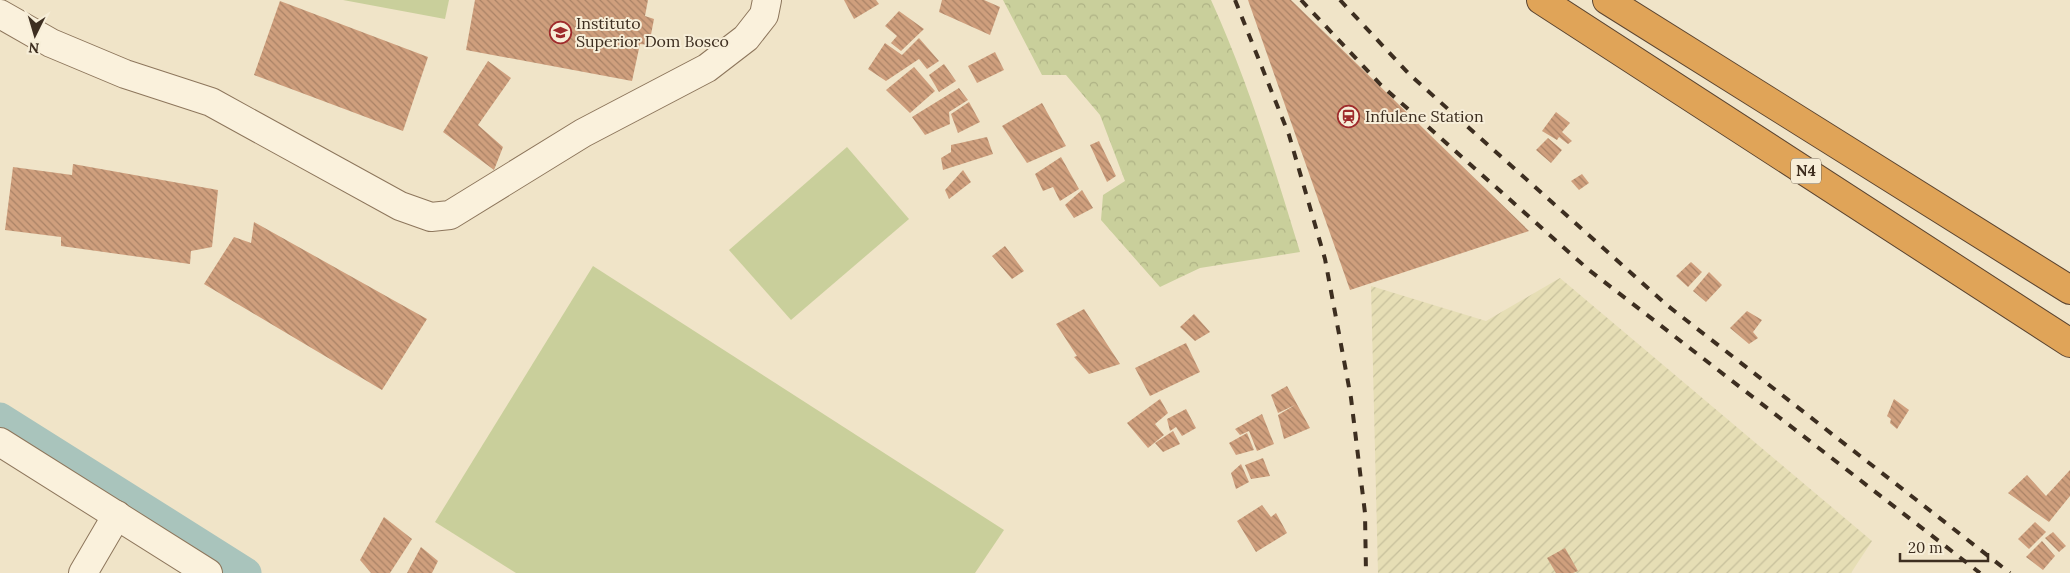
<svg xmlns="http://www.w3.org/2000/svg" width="2070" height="573" font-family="Lora,serif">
<defs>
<pattern id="farmland-furrows" width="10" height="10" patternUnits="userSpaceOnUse" patternTransform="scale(1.25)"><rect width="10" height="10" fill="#e6deb5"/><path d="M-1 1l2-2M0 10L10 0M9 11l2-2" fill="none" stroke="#c6bf9b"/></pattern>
<pattern id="forest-crowns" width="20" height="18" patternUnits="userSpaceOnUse" patternTransform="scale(1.25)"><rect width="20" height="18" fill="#c9cf9b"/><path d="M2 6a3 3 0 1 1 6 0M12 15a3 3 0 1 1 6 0" fill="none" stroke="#aeb285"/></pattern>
<pattern id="building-back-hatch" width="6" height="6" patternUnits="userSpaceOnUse" patternTransform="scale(1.25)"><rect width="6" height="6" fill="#cf9f7d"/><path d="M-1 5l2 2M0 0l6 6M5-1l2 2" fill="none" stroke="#a98266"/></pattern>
</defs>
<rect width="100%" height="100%" fill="#f0e4c8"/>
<!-- farmland -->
<polygon fill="url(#farmland-furrows)" points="1560,278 1872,541 1851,573 1378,573 1371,286 1486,321"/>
<!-- grass -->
<g fill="#c9cf9b">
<polygon points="343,0 449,0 445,19"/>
<polygon points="847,147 909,219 791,320 729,250"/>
<polygon points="593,266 1004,530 975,573 516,573 435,522"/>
</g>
<!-- forest -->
<path fill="url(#forest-crowns)" d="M1003 0H1211C1248 81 1274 167 1300 252L1200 268 1160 287 1101 220 1103 195 1125 181 1100 115 1066 75H1042Z"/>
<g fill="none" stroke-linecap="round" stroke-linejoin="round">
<!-- canal -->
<polyline stroke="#a9c4bc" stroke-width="31" points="0,418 246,573"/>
</g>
<!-- building -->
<g fill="url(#building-back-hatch)">
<polygon points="475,0 648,0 645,16 654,19 649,45 640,44 632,81 466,50"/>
<polygon points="844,0 876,0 879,4 854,19"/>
<polygon points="942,0 984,0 1000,7 990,35 939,12"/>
<polygon points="1248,0 1291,0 1529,231 1350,290"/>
<polygon points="280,1 428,57 403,131 254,75"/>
<polygon points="899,11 924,29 901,51 891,43 897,36 885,26"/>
<polygon points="919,38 939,61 927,69 919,59 886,81 868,69 885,43 902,55"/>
<polygon points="995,52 1004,70 977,83 968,66"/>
<polygon points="488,61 511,78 478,125 503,147 494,170 443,132"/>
<polygon points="944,64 956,81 939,92 929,75"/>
<polygon points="914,67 935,91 910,113 886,90"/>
<polygon points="959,88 968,100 949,112 950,124 925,135 912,117"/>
<polygon points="969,102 980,122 958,133 951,114"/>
<polygon points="1042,103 1066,146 1027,163 1002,126"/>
<polygon points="1556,112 1570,123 1562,132 1572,141 1568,144 1559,137 1557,140 1542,131"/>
<polygon points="987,137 993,154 943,170 941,158 951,152 951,145"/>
<polygon points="1548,138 1562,150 1551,163 1536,150"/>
<polygon points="1099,141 1116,176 1107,182 1090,145"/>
<polygon points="1061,157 1079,189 1060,201 1053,187 1043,191 1035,174"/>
<polygon points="73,164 218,190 212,247 191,251 190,264 61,246 61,237 5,230 13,167 72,175"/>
<polygon points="963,170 971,182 949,199 945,190"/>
<polygon points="1582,174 1589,183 1579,190 1571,181"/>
<polygon points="1082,190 1093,208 1074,218 1065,205"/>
<polygon points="254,222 427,319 382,390 204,284 234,237 251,243"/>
<polygon points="1005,246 1024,271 1012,279 992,256"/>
<polygon points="1691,262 1702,272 1688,287 1676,276"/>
<polygon points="1709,272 1722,285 1706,302 1693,291"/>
<polygon points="1084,309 1120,364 1089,374 1074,357 1077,356 1056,324"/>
<polygon points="1747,311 1762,320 1753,332 1758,338 1749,344 1730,328"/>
<polygon points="1194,314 1210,332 1195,341 1180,327"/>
<polygon points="1186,343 1200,372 1150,396 1135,368"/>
<polygon points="1287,386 1310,428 1284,439 1278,415 1295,405 1278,413 1271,395"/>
<polygon points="1160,399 1168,413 1155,424 1164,435 1148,448 1127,423"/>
<polygon points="1894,399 1909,410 1897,429 1890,423 1891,419 1887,416"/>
<polygon points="1186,409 1196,428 1182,436 1176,427 1170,431 1167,419"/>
<polygon points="1262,414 1274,444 1257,451 1249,431 1240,435 1235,429"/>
<polygon points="1173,431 1180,444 1163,452 1155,443"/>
<polygon points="1247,433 1254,450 1236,455 1229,443"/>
<polygon points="1263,458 1270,476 1251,479 1245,465"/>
<polygon points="1241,464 1249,482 1236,489 1231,473"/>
<polygon points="2070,470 2070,496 2049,522 2008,493 2027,475 2046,496"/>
<polygon points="1262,505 1271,517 1276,513 1287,533 1256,552 1237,521"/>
<polygon points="384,517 412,539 390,573 371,573 360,560"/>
<polygon points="2035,522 2046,532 2029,549 2018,539"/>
<polygon points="2053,532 2066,546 2059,552 2045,538"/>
<polygon points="2042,541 2055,556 2043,570 2026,557"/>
<polygon points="421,547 438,561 432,573 407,573"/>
<polygon points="1565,548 1578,571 1573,573 1556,573 1547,558"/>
</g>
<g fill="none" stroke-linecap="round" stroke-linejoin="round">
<defs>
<g id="minor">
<polyline points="0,14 51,43 125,74 211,102 400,206 431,217 450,215 583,133 707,68 746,38 764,15 767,0"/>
<polyline points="0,442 208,573"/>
<polyline points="83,573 117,515"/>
</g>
<g id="highway">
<polyline points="1541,0 2070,343"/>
<polyline points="1607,0 2070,290"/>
</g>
</defs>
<!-- minor casing -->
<use href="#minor" stroke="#8d765c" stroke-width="30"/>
<!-- highway casing -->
<use href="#highway" stroke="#5b4430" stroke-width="30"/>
<!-- minor -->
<use href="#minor" stroke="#faf1dc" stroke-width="28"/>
<!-- highway -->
<use href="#highway" stroke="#e0a458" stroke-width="28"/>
<!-- rail -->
<g stroke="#3d2e20" stroke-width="4" stroke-dasharray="9 9" stroke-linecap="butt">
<polyline points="1235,0 1289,135 1325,259 1351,398 1365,513 1366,573"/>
<polyline points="1301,0 1381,85 1589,270 1980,573"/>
<polyline points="1340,0 1410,75 1668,306 2010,573"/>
</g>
</g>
<!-- icons -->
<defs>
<symbol id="university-ring" viewBox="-11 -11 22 22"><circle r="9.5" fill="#f7eed8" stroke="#9e2a2b" stroke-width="1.5"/><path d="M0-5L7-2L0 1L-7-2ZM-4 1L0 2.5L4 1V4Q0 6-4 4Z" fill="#9e2a2b"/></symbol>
<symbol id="station-ring" viewBox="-11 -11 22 22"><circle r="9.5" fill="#f7eed8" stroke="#9e2a2b" stroke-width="1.5"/><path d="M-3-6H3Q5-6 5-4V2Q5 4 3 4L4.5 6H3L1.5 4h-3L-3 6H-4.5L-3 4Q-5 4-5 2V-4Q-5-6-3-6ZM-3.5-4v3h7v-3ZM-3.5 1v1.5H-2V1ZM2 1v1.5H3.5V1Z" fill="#9e2a2b"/></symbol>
</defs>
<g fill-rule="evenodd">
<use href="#university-ring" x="548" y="20" width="25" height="25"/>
<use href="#station-ring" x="1336" y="104" width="25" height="25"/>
</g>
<g text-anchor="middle" stroke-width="4" stroke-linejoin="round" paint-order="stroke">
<!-- shield labels -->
<rect fill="#f7eed8" stroke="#756857" stroke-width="1" x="1791" y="158.5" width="30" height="25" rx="4"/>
<g font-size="15" font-weight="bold" fill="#3d2e20">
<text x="1806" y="176">N4</text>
</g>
<!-- poi labels -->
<g font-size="16" fill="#3d2e20" stroke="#f7eed8" text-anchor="start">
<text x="576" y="29">Instituto<tspan x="576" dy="18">Superior Dom Bosco</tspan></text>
<text x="1365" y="122">Infulene Station</text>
</g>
</g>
<!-- north arrow -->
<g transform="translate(35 35) rotate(185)" stroke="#f7eed8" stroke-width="4" paint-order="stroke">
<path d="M0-4L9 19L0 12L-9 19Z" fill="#3d2e20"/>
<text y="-8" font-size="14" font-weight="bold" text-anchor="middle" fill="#3d2e20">N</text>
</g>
<!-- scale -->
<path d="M1900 553v8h88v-8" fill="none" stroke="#3d2e20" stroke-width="2.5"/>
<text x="1908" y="553" font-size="15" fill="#3d2e20" stroke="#f7eed8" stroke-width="4" paint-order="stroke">20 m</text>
</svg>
